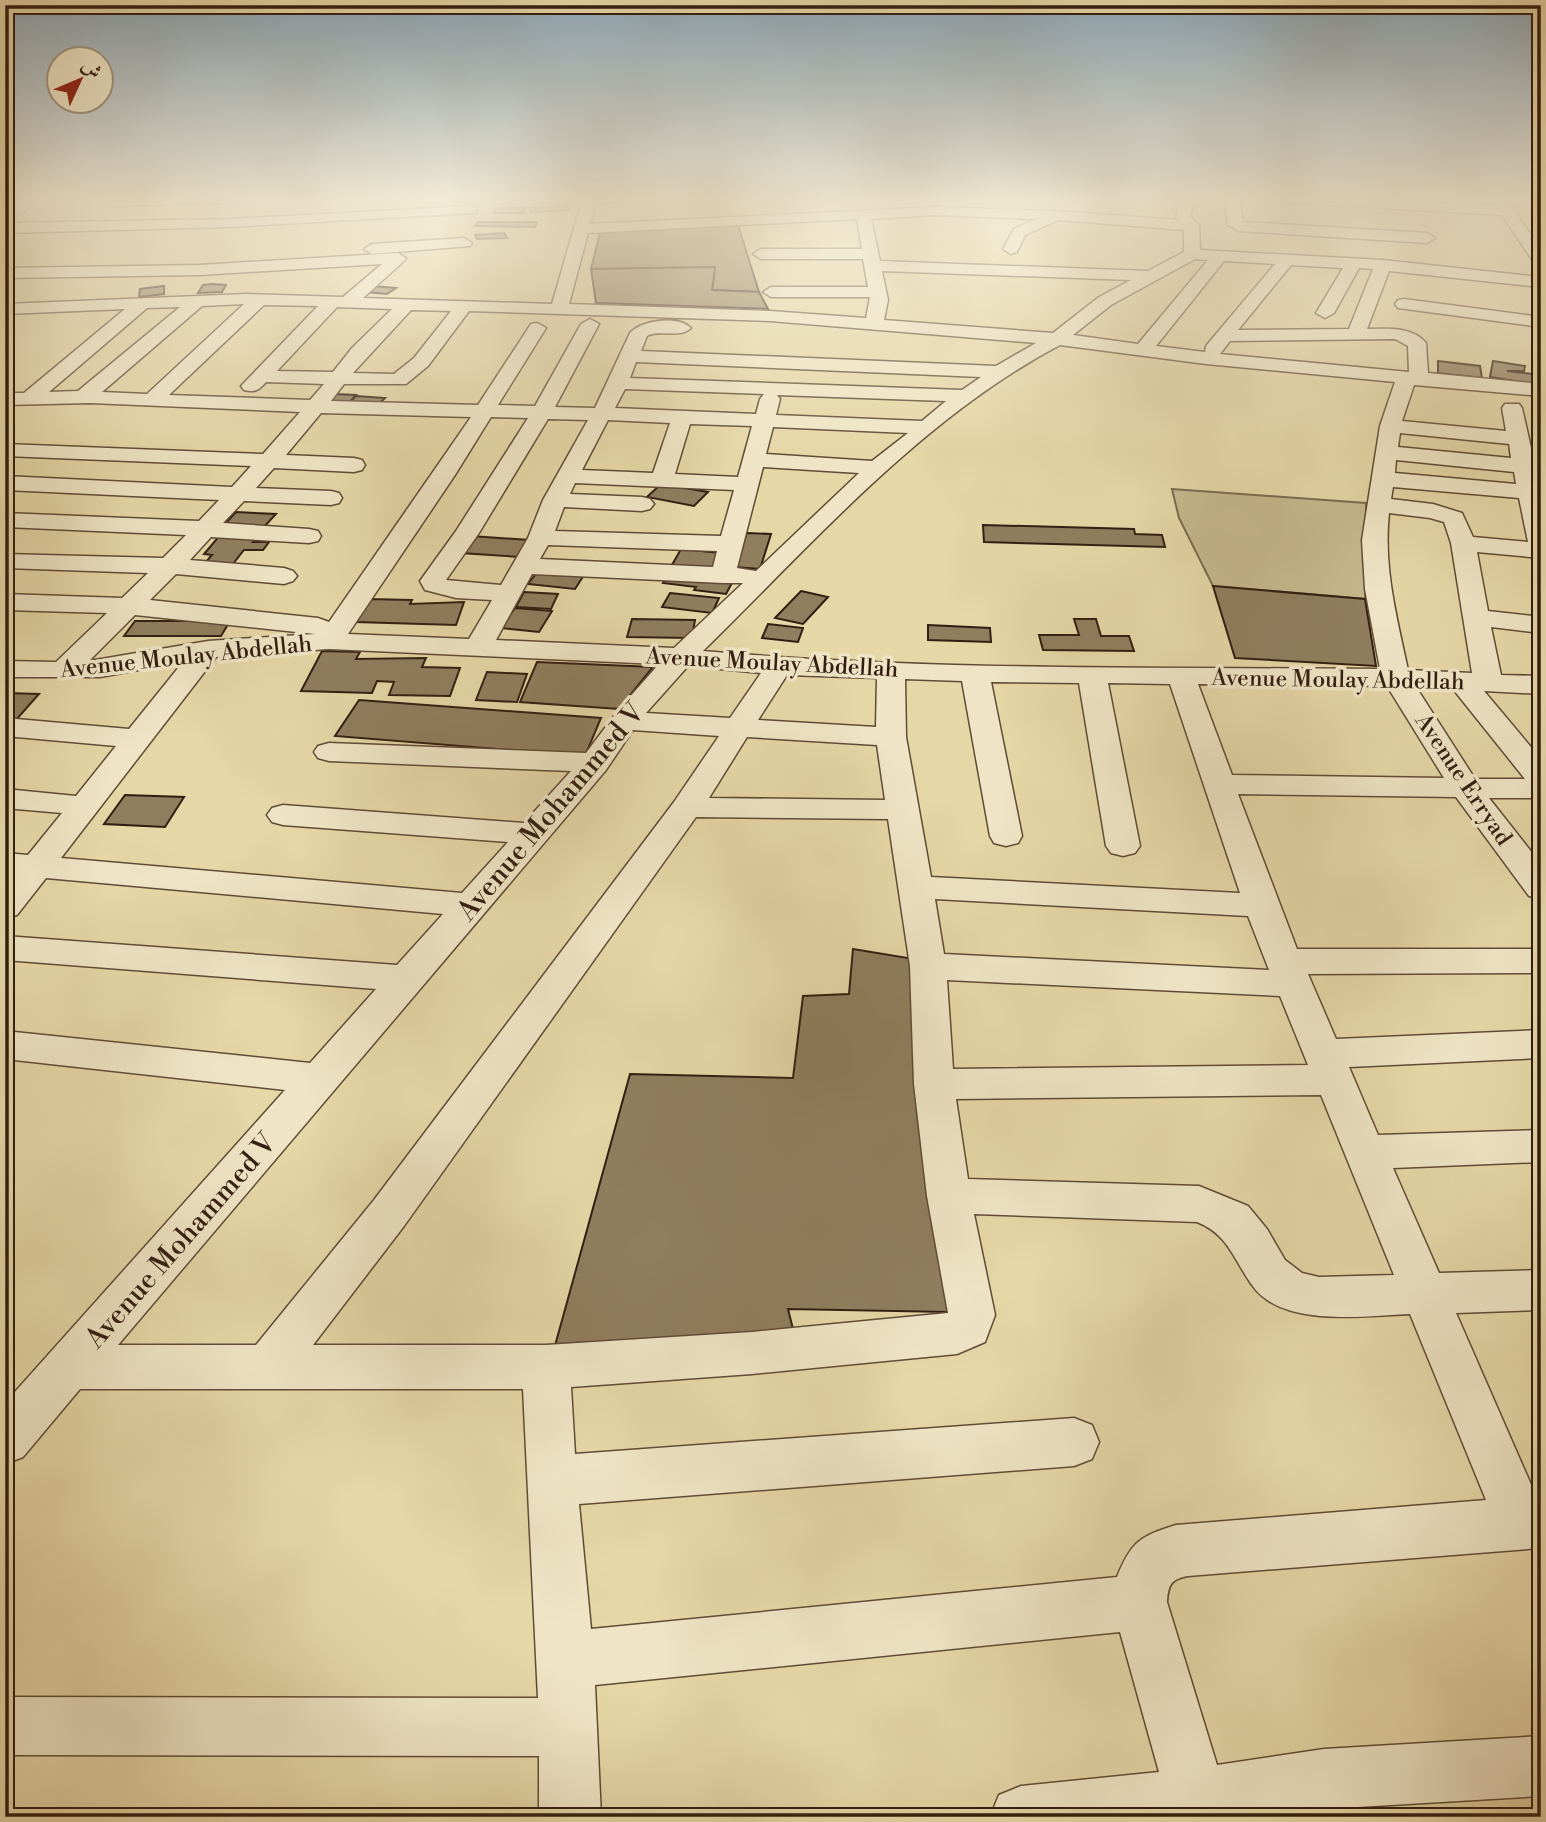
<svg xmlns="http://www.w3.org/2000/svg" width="1546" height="1822" font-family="'Libre Bodoni',Amiri,serif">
<rect width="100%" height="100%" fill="#e6d7a7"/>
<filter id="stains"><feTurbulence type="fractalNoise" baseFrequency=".00286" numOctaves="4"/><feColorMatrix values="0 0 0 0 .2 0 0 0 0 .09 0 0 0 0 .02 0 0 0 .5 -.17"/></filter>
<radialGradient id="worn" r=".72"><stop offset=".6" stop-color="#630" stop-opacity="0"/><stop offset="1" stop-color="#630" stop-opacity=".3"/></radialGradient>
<!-- green -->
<polygon fill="#c7b88e" stroke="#7c6b50" stroke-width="2" points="1172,489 1366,503 1365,599 1213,586 1179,518"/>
<!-- building -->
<g fill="#907e5f" stroke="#321e11" stroke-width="2">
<polygon points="573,199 574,204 552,205 550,200"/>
<polygon points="569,206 570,210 530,212 529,208"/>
<polygon points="497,208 526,208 524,213 494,213"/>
<polygon points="478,222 537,222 535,227 475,226"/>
<polygon points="738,225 759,292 712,290 715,267 591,269 600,233"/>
<polygon points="504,233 507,238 477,239 475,235"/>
<polygon points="715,267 712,290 759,292 768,309 596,303 591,269"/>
<polygon points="212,284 226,285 222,292 198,293 203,285"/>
<polygon points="164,286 164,294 139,297 140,289"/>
<polygon points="373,286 396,288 387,294 364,292"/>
<polygon points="1438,361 1480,366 1482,378 1438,373"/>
<polygon points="1493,361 1525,366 1524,371 1507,371 1541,375 1541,385 1490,377"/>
<polygon points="334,394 356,395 347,405 325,404"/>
<polygon points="356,396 385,398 376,406 348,404"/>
<polygon points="661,484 708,492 694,506 647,497"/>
<polygon points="236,512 276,514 263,528 223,526"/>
<polygon points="983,525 1134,529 1135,534 1162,535 1165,547 984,542"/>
<polygon points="747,533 771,534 760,569 734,567"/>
<polygon points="221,534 258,535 253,542 269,542 263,550 244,550 232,565 204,564 212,555 204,554"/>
<polygon points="471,536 529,540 520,557 461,553"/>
<polygon points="681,549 721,553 713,569 672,565"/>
<polygon points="539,570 584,575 575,589 528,584"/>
<polygon points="669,573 733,581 726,594 694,590 696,587 663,583"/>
<polygon points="1213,586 1365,599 1376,666 1235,658"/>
<polygon points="801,591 828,597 803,624 775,618"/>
<polygon points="524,592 558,594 551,609 516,607"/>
<polygon points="670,593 719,598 712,613 662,607"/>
<polygon points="367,599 412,600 410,604 464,602 456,625 356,622"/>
<polygon points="515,608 552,611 539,632 501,628"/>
<polygon points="632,619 695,620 692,638 627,637"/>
<polygon points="1074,619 1096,619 1101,636 1129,636 1134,651 1043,650 1039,635 1079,635"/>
<polygon points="135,621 230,621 221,636 124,636"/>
<polygon points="768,624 803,628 798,642 762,638"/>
<polygon points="928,625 990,628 991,642 928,640"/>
<polygon points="322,651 360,652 356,659 426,658 422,667 460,668 450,696 389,695 394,682 377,681 372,693 301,691"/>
<polygon points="537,662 653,667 619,709 520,702"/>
<polygon points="487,672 527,674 517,702 476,700"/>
<polygon points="5,693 39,694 16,720 5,719"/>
<polygon points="359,700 601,718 585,756 335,736"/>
<polygon points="125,795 184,797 165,827 104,824"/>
<polygon points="853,949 914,959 948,1312 788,1309 795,1337 553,1353 630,1074 793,1078 803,996 849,994"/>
</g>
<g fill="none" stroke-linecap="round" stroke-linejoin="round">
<defs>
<g id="minor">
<polygon points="29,197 45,197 5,223 5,212"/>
<polygon points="240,197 239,202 234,203 112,206 105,202 112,198"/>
<path d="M583 197H657L650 201 596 203 590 224 935 207 1057 211 1179 220 1176 216 1181 197H1195L1190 216 1199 226 1200 250 1383 260 1541 277V287L1389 271 1367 329C1387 329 1412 326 1426 343L1428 373 1541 384V396L1414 385 1402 421 1506 431 1502 408 1505 404H1519L1522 408 1541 492V558L1477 552 1488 611 1541 617V633L1491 627 1501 675 1541 676V694L1484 691 1541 759V798H1489L1541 864V899L1529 896 1456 797 1238 794 1297 949H1541V973L1308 974 1336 1039 1541 1030V1058L1349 1067 1378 1135 1541 1130V1162L1393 1168 1439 1273 1541 1270V1310L1456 1313 1536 1496H1541V1548L1188 1576C1171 1579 1168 1585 1167 1602L1217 1765 1324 1749 1541 1736V1796L1324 1809 1276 1817H990L999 1795 1021 1786 1159 1772 1120 1632 595 1685 601 1817H539V1756L5 1755V1697L538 1698 523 1389H80L23 1457 5 1464V1403L285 1090 5 1059V1031L310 1063 376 989 5 960V936L397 965 443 914 46 878 17 915 5 918V883L12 875H5V853L28 855 62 813 5 808V789L76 796 116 746 5 736V718L129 729 183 662 100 677H5V661L56 662 107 613 5 610V594L122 598 148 573 5 568V554L163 558 186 535 5 527V513L199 521 219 500 5 490V476L232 487 251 466 5 456V444L263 454 300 412 90 403 5 405V393H24L125 309 5 314V304L247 294 343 297 382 264 200 275 5 278V268L200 265 398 253 406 258 404 261 363 298 552 304ZM935 215 1036 219 1014 229 1003 249 1011 254 1017 252 1025 235 1059 220 1184 230V252L1148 271 880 261 871 219ZM857 219 862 249H761L753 254 761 259H863L868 287H771L763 292 771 297H870L866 318 770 311 569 304 588 233ZM1195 259 1208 260 1138 344 1073 335 1111 305ZM1224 261 1275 264 1206 346 1205 352 1156 346ZM1291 265 1343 268 1316 313 1325 318 1334 313 1359 268 1373 269 1349 329 1238 330ZM882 271 1131 280 1099 297 1053 333 884 320 888 300ZM244 304 147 394 102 392 202 306ZM264 305 318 306 241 386 244 390C255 393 259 390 266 382L324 384 310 400 169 395ZM180 307 78 391 49 392 147 308ZM337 307 392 309 352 348 333 372 277 371ZM411 310 451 311 414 358 394 374 353 373ZM469 311 770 321 1036 343 996 366 641 351 647 336C660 329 680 339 691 328 678 315 641 320 630 333L595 408 555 407 599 324 590 319 581 324 535 406 498 405 546 328 537 323 531 324 478 405 331 401 344 384H406L428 366ZM1395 339 1408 346 1409 372 1220 354 1230 341ZM1060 345 1206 364 1395 382 1380 426 1362 540 1365 589 1380 669C1155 667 928 671 703 651 814 542 922 418 1060 345ZM636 362 981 377 962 390 630 378ZM625 389 764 394 760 399 756 414 615 408ZM777 395 946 401 922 421 776 415 780 399ZM321 413 471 417 329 622 318 618 150 600 176 574 284 584 293 581 297 576 293 571 284 568 190 560 211 537 309 543 318 541 321 536 318 531 309 529 223 523 244 501 331 505 339 503 342 498 339 493 331 491 256 488 274 468 354 472 362 470 365 465 362 460 354 458 286 455ZM491 417 528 418 456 531 420 581 425 590 456 598 492 600 469 639 348 634 455 475ZM548 419 588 420 543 500 528 538 501 585 446 580 479 533ZM608 420 670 423 653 473 582 470ZM690 424 752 426 738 477 675 474ZM773 427 908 433 872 461 766 454ZM1400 433 1509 444 1511 458 1398 447ZM1396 460 1514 472 1516 484 1395 473ZM763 467 859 473 756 571 737 568ZM575 483 734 490 721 536 555 531 564 507 642 511 650 509 654 504 650 499 642 497 570 494ZM1393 487 1519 498 1528 542 1473 537 1462 513 1433 504 1391 499ZM1389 513 1430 518 1444 522 1451 543 1472 673 1408 670C1397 618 1383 567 1389 513ZM548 545 717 551 713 567 540 559ZM532 574 723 583H743L674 648 496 640ZM135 615 315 634 208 641 89 661ZM329 649 659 664 620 708 586 753 329 743 318 746 314 752 318 758 329 761 571 771 524 823 283 805 272 808 267 815 272 822 283 825 508 842 462 893 61 858 216 657ZM688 666 761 673 730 718 646 713ZM787 675 877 678 876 727 758 720ZM905 679 962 681 990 836 994 843 1006 846 1018 843 1022 836 991 682 1079 683 1106 846 1111 853 1123 856 1135 853 1140 846 1108 683 1170 684 1240 893 931 877 906 737ZM1198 684 1387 686 1444 778 1232 775ZM1416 687 1453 689 1525 779H1475ZM633 730 719 736 674 802 374 1200 256 1345H118L606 770ZM747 737 877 745 885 800 709 798ZM696 817 888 819 910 966 914 1084 927 1196 948 1313 752 1332 546 1345H313L404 1226ZM935 899 1248 916 1269 970 944 954ZM947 980 1280 996 1308 1065 953 1069ZM1321 1095 1394 1275 1319 1277 1302 1273 1285 1260 1267 1229 1248 1206 1199 1186 968 1179 956 1099ZM974 1214 1197 1222C1228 1234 1234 1260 1252 1285 1281 1328 1365 1316 1410 1314L1486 1500 1176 1525C1140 1536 1131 1542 1117 1577L591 1629 579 1504 1074 1466 1092 1459 1099 1442 1092 1425 1074 1418 575 1454 571 1387 752 1374 957 1354 985 1342 995 1315Z"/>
<polygon points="1224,197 1319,197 1496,206 1490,197 1504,197 1541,249 1541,266 1535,264 1502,215 1239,200 1243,222 1427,233 1435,238 1427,243 1239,231 1228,225"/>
<polygon points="470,206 475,207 477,210 475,213 229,227 5,233 5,223 229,219"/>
<polygon points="464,238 472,243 470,246 372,254 364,249 372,244"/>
<polygon points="1404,299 1541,317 1541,327 1398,308 1395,304 1398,300"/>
</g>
</defs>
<!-- minor casing -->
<use href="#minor" stroke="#5f4c36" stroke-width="3"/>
<!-- minor -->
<use href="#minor" fill="#efe5c6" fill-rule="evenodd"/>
</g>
<!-- sky -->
<linearGradient id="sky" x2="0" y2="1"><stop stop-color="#8fa9ba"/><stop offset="0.44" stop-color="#f4edd7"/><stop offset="1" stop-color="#f4edd7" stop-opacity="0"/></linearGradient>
<rect width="1546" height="452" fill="url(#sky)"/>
<g text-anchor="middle" stroke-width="7" stroke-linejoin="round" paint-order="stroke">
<!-- far-street labels -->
<g font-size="23" fill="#321e11" stroke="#efe5c6">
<text transform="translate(186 656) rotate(-6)" y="8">Avenue Moulay Abdellah</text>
<text transform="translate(772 662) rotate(3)" y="8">Avenue Moulay Abdellah</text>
<text transform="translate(1338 679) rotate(1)" y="8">Avenue Moulay Abdellah</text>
<text transform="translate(1464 779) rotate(56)" y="8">Avenue Erryad</text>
</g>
<!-- street labels -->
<g font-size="28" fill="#321e11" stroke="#efe5c6">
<text transform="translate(550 811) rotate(-50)" y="10">Avenue Mohammed V</text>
<text transform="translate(180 1240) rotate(-49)" y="10">Avenue Mohammed V</text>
</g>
</g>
<!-- margin -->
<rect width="1546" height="1822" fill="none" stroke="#e6d7a7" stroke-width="28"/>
<rect x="7" y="7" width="1532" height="1808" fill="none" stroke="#321e11" stroke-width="3.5"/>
<rect x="14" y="14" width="1518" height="1794" fill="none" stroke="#321e11" stroke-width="2"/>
<!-- north arrow -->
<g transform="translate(80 80) rotate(46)"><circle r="33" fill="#efe5c6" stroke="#a3957e" stroke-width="2"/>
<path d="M0-5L12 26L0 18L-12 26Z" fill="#8f2418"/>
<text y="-10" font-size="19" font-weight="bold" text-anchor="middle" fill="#321e11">ش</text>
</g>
<rect width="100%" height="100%" filter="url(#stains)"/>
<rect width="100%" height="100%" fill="url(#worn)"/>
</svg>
